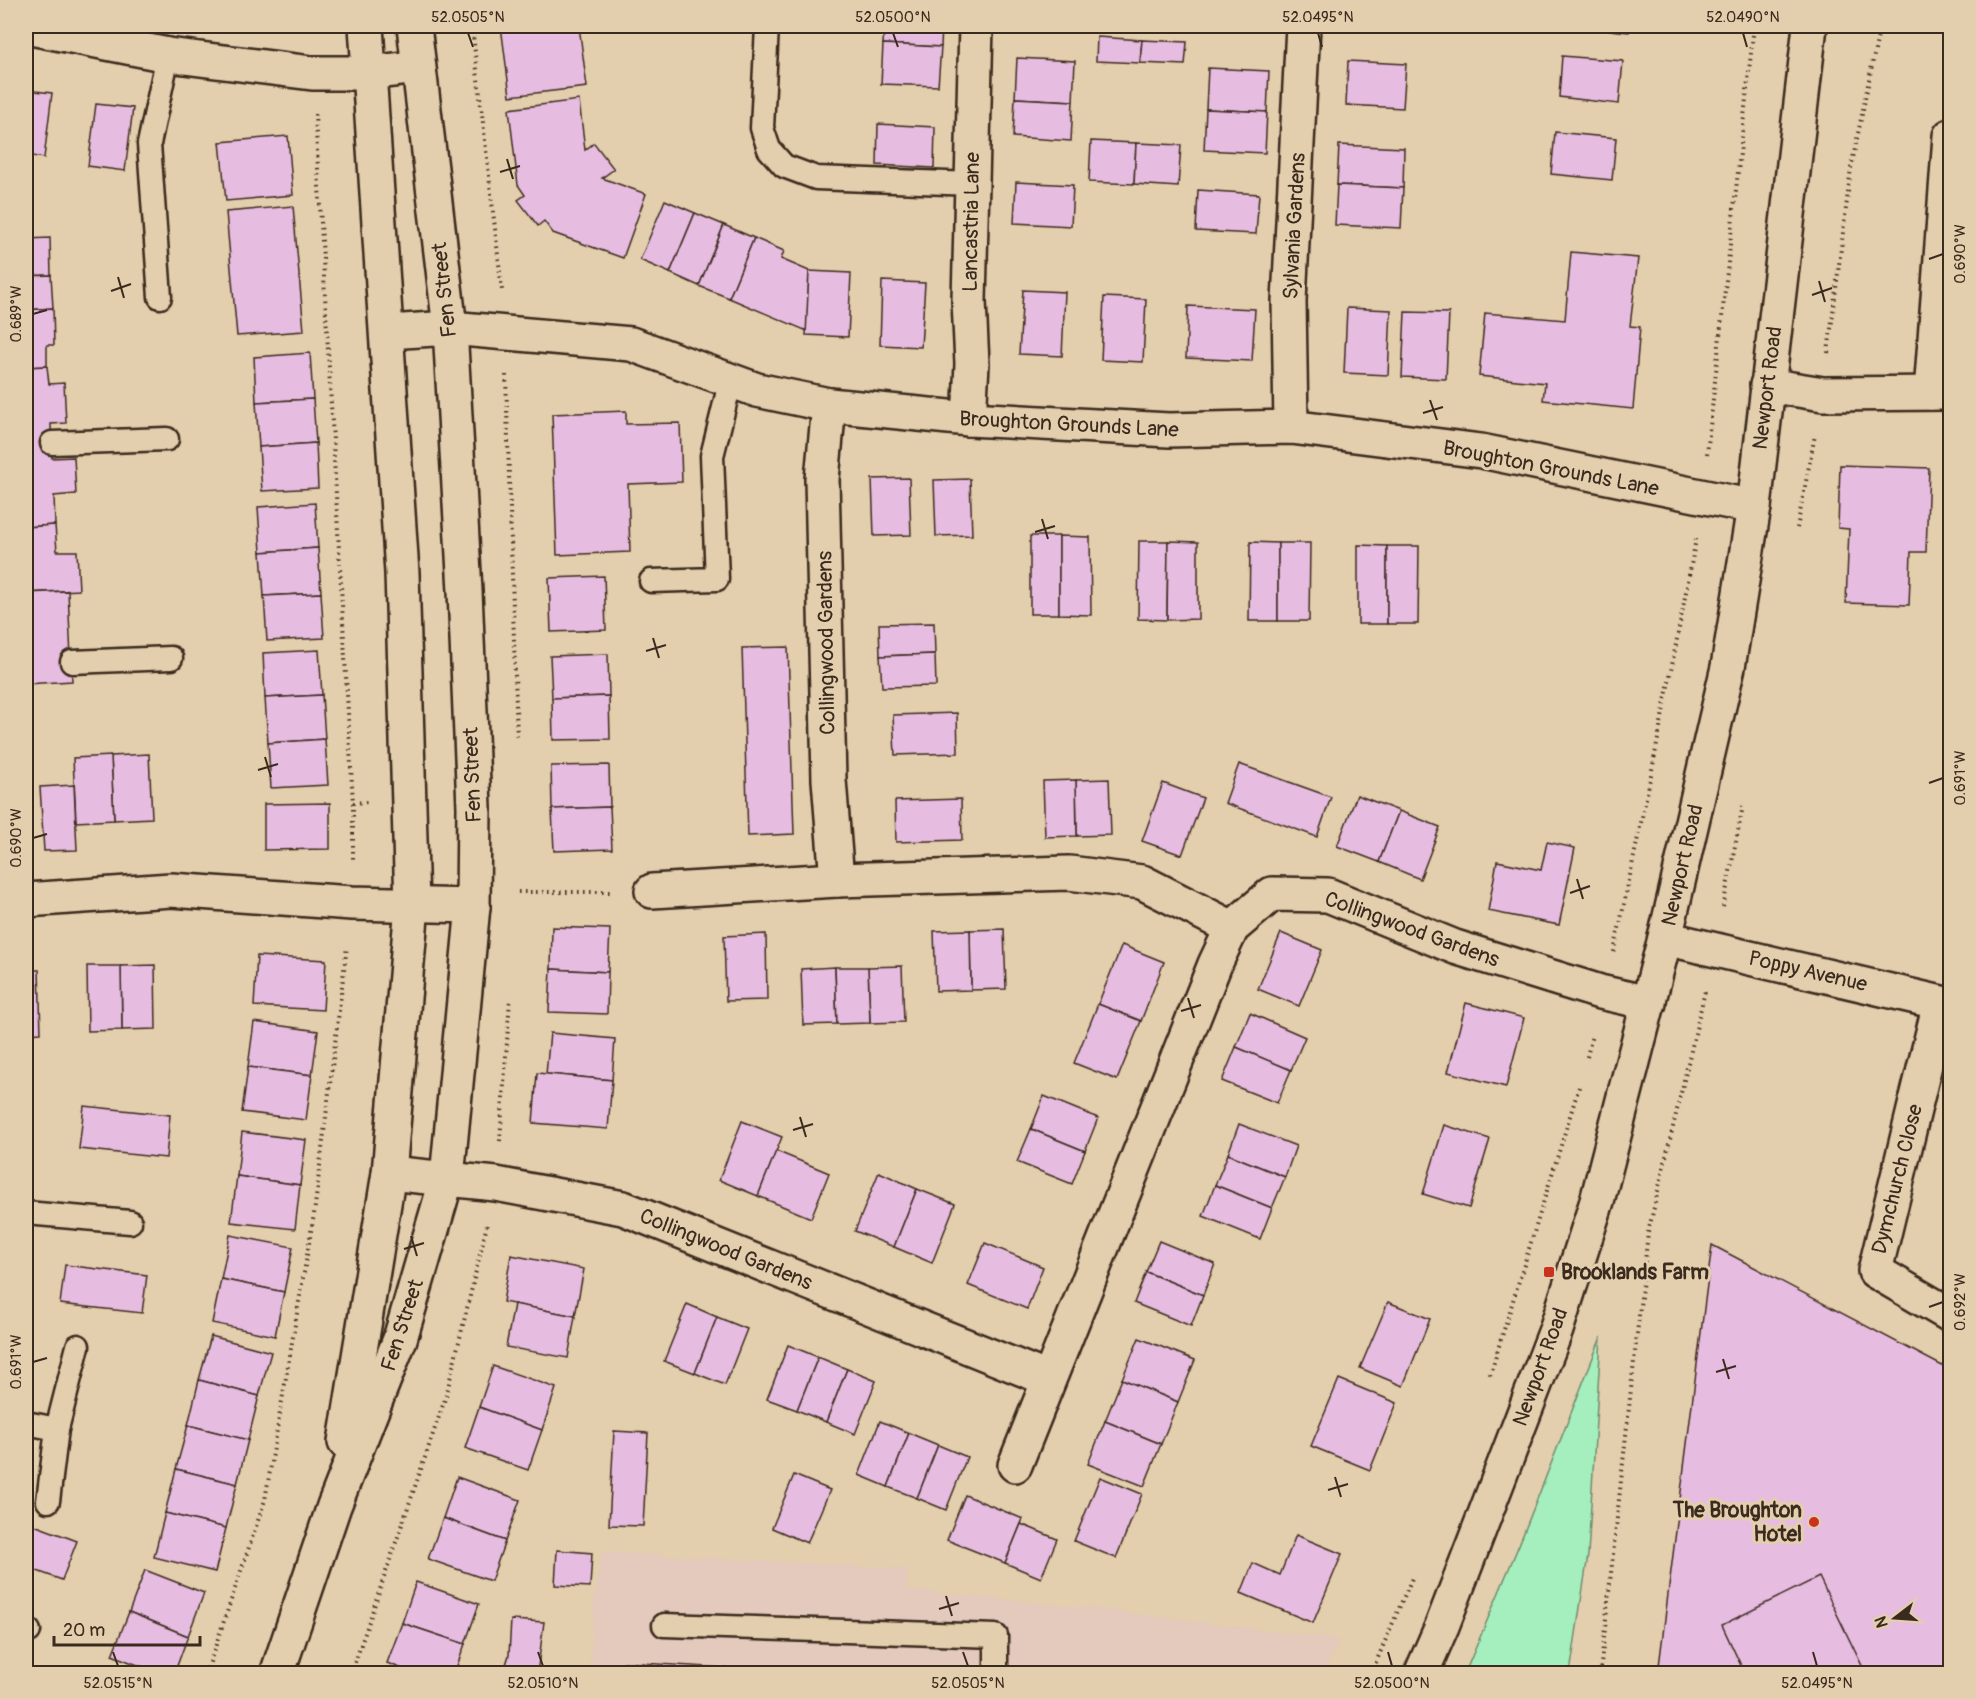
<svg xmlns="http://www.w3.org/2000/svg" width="1976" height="1699" font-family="Pangolin,sans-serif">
<rect width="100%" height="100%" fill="#e3cead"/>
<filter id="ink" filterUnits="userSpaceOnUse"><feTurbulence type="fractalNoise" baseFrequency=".0167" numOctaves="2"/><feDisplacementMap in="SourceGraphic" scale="12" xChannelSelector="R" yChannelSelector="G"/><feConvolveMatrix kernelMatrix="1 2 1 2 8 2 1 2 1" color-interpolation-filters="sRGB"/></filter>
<g filter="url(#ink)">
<!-- built -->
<polygon fill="#e4c9bd" points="602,1552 908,1569 907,1590 1081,1607 1339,1640 1322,1674 590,1674 594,1599"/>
<!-- green -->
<polygon fill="#a5eebd" stroke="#708c6e" stroke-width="1.5" points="1601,1337 1588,1555 1570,1673 1465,1673 1521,1540"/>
<!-- building -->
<g fill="#e7bce1" stroke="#3b2a1e" stroke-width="1.5">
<polygon points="501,26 579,26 587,87 510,96"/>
<polygon points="884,26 942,26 941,47 883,44"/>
<polygon points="1568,26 1630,26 1629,32"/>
<polygon points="1097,37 1142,40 1140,63 1096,61"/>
<polygon points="1142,40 1187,42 1185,65 1140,63"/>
<polygon points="883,44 941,47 938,86 881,84"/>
<polygon points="1562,56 1623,61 1619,104 1559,97"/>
<polygon points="1017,58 1075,61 1073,101 1015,98"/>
<polygon points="1348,61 1406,64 1403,108 1346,105"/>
<polygon points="1208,68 1269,71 1267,112 1206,109"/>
<polygon points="26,90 52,93 44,158 26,155"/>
<polygon points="1015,98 1073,101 1071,141 1013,137"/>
<polygon points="579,100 585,150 594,143 614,169 602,178 646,194 623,258 553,233 544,221 538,226 518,200 525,195 518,185 509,109"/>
<polygon points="96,104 133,108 125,171 88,166"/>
<polygon points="1206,109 1267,112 1265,153 1204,150"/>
<polygon points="878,124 935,127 934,168 877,165"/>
<polygon points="1555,132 1616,138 1612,180 1551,174"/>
<polygon points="288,136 293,195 226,201 220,142"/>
<polygon points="1091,141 1136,143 1134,184 1089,182"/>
<polygon points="1136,143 1181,145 1178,187 1134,184"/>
<polygon points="1339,145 1404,148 1403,188 1337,185"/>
<polygon points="1016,182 1073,185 1071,226 1014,223"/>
<polygon points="1337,185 1403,188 1401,228 1335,225"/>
<polygon points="1198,190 1259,194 1256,234 1196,231"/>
<polygon points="665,200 695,213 670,273 640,260"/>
<polygon points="293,206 304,331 237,336 226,212"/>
<polygon points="695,213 724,225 699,286 670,273"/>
<polygon points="724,225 754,238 729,298 699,286"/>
<polygon points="50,238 51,275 26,276 26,239"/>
<polygon points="754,238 784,251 781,259 809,271 807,331 729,298"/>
<polygon points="1571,252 1638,258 1630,326 1640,327 1633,409 1543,400 1545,383 1479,376 1485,313 1565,320"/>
<polygon points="809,271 851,273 848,337 806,335"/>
<polygon points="51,275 53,308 26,310 26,276"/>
<polygon points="882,281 925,283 921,347 880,345"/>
<polygon points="1023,290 1065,292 1062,356 1019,354"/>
<polygon points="1104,297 1146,299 1143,362 1101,360"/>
<polygon points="1188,306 1255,309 1252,361 1186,358"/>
<polygon points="53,308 54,345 47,345 47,366 26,367 26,310"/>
<polygon points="1347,308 1391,310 1388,375 1344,373"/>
<polygon points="1405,312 1449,313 1446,379 1402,377"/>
<polygon points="310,353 313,399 256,402 254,357"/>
<polygon points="47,366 49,384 64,383 66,423 51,424 52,458 74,457 76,494 54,496 55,525 26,527 26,367"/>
<polygon points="313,399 316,443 259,447 256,402"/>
<polygon points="626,411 626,424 680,423 682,482 628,484 630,552 557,555 552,414"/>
<polygon points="316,443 318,488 262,491 259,447"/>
<polygon points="1840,465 1929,468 1926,552 1911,552 1909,605 1846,603 1849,529 1838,528"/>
<polygon points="909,478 911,535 874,536 872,479"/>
<polygon points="970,479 972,535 936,536 934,480"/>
<polygon points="315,503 318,548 261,552 258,507"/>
<polygon points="55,525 57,551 77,551 79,590 26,593 26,527"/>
<rect x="1030" y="536" width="29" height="78"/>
<polygon points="1059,536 1090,537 1091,615 1059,614"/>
<polygon points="1139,541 1168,541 1167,620 1138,619"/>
<polygon points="1168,541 1198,542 1198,619 1167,620"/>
<polygon points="1250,542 1278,543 1278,621 1249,621"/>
<polygon points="1278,543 1310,543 1309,621 1278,621"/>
<polygon points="1358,545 1387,546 1387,624 1358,624"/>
<polygon points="1387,546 1419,546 1418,624 1387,624"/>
<polygon points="318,548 321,593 264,596 261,552"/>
<polygon points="604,576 606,630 551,632 549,578"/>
<polygon points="68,591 72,681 26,684 26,593"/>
<polygon points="321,593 324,638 267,641 264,596"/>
<polygon points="934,623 935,654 880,656 879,624"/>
<polygon points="788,647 794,834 748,836 742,648"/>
<polygon points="319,650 322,695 265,698 263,653"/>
<polygon points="608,654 609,696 552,698 550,656"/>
<polygon points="935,654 936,686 882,687 880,656"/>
<polygon points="322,695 325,739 268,743 265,698"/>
<polygon points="609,696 610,739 553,740 552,698"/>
<polygon points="957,713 958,753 895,755 893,715"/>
<polygon points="325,739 328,785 271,788 268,743"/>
<polygon points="149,754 152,818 114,820 111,756"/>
<polygon points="111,756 114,820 76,822 73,758"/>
<polygon points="1239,764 1331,797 1317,837 1225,803"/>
<polygon points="609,765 610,807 552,809 551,766"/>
<polygon points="1109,779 1111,835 1077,836 1076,780"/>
<polygon points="1076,780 1077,836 1045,837 1043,781"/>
<polygon points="1163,783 1203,798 1182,855 1142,841"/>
<polygon points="74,785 77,850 44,851 40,787"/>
<polygon points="1357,795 1399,811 1379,862 1337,846"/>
<polygon points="961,799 962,840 896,842 895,801"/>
<polygon points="330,803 330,849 264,850 264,804"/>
<polygon points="610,807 612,849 554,851 552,809"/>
<polygon points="1399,811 1440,827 1420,879 1379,862"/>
<polygon points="1547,842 1575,848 1559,925 1488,911 1497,861 1541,870"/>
<polygon points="552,927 610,929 608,972 551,969"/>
<polygon points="1004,929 1006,989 971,990 970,930"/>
<polygon points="970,930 971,990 936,991 934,931"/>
<polygon points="1281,933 1322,950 1299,1006 1258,989"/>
<polygon points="766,934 767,1000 726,1001 724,936"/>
<polygon points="1122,945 1164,962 1141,1021 1098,1004"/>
<polygon points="257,956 326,960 323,1010 254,1006"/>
<polygon points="155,965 156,1029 122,1030 121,966"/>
<polygon points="87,966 121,966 122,1030 88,1031"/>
<polygon points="902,966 904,1022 870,1023 868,967"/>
<polygon points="835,967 837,1024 803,1025 801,969"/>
<polygon points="835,967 868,967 870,1023 837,1024"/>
<polygon points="551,969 608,972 607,1014 549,1012"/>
<polygon points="26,970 39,970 41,1033 26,1034"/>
<polygon points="1466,1003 1524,1018 1506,1087 1448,1072"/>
<polygon points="1098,1004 1141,1021 1117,1080 1074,1063"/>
<polygon points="1250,1013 1305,1037 1291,1070 1236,1047"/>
<polygon points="254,1022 318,1031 312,1075 248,1067"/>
<polygon points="550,1033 615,1039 612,1080 546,1074"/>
<polygon points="1236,1047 1291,1070 1277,1103 1222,1081"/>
<polygon points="248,1067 312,1075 306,1120 242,1112"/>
<polygon points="537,1073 612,1080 608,1129 533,1123"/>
<polygon points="1044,1096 1098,1118 1085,1151 1031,1129"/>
<polygon points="84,1106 170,1115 166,1158 79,1149"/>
<polygon points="742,1121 782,1137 758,1196 719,1180"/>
<polygon points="1239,1124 1296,1146 1285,1177 1228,1154"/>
<polygon points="1444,1125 1490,1139 1469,1208 1423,1194"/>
<polygon points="1031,1129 1085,1151 1072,1184 1017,1162"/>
<polygon points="242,1132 306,1140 300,1185 237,1176"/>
<polygon points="776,1151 829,1173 811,1218 758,1196"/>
<polygon points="1228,1154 1285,1177 1272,1208 1215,1185"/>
<polygon points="879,1172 917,1189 894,1247 855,1231"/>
<polygon points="237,1176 300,1185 295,1229 231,1222"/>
<polygon points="1215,1185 1272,1208 1260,1239 1203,1216"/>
<polygon points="917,1189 955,1204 932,1263 894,1247"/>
<polygon points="230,1235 293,1247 284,1292 221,1279"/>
<polygon points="1159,1241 1215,1264 1203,1295 1146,1272"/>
<polygon points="985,1243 1043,1267 1027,1309 968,1285"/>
<polygon points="1712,1245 1950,1370 1950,1674 1658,1674"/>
<polygon points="511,1255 584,1269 575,1316 503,1302"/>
<polygon points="65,1265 147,1275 142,1313 60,1304"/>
<polygon points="1146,1272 1203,1295 1191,1326 1134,1303"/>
<polygon points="221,1279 284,1292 275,1336 212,1323"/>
<polygon points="1388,1302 1430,1319 1403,1386 1360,1368"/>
<polygon points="514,1304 575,1316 568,1358 506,1347"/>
<polygon points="687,1304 717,1317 695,1373 664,1361"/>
<polygon points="717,1317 747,1329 725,1385 695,1373"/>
<polygon points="211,1336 271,1352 259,1396 199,1380"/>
<polygon points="1139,1338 1195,1360 1178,1402 1122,1379"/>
<polygon points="788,1345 818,1357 797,1410 767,1399"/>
<polygon points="818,1357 847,1369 826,1422 797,1410"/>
<polygon points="493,1366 556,1388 542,1430 479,1407"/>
<polygon points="847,1369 876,1381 855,1434 826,1422"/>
<polygon points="1122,1379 1178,1402 1161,1444 1105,1421"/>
<polygon points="1339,1379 1397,1403 1370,1470 1311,1446"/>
<polygon points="199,1380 259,1396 248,1440 188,1425"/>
<polygon points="479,1407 542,1430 528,1470 465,1448"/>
<polygon points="880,1421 909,1433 888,1487 859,1475"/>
<polygon points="1105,1421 1161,1444 1144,1486 1088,1464"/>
<polygon points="188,1425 248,1440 237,1484 176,1469"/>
<polygon points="614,1431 648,1433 643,1526 609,1525"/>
<polygon points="909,1433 938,1445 917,1498 888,1487"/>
<polygon points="938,1445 967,1457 946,1510 917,1498"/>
<polygon points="176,1469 237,1484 226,1528 165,1513"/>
<polygon points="794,1475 830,1490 807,1543 772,1528"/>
<polygon points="457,1477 520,1500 505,1541 443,1518"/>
<polygon points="1100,1477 1142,1494 1116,1558 1074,1541"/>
<polygon points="965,1495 1023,1519 1005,1563 947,1540"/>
<polygon points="165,1513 226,1528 215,1572 154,1557"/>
<polygon points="443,1518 505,1541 491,1581 428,1559"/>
<polygon points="26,1522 77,1541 62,1580 26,1567"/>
<polygon points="1021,1524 1057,1539 1041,1578 1005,1563"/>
<polygon points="1296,1535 1342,1554 1313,1623 1241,1593 1253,1563 1280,1575"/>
<polygon points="557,1550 592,1553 590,1587 555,1585"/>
<polygon points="145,1570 204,1593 188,1636 129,1612"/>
<polygon points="1819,1577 1866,1674 1745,1674 1722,1625"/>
<polygon points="416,1582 479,1604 465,1644 402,1623"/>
<polygon points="129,1612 188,1636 174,1674 161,1674 112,1655"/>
<polygon points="511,1620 544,1622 537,1674 503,1674 509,1655"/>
<polygon points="402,1623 465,1644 454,1674 416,1674 387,1663"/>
<polygon points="624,1662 792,1672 792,1674 623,1674"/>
<polygon points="105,1667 119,1674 102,1674"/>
</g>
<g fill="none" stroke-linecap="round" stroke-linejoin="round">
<defs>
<g id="lane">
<polyline points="767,26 762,128 769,149 784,166 816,178 973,184"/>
<polyline points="160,297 149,144 168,55"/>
<polyline points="52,443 167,439"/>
<polyline points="651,581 717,579 712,456 731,379"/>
<polyline points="72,662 171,658"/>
<polyline points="26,1213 130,1222"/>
<polyline points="26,1423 57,1429"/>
<polyline points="48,1501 57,1429 78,1346"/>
<polyline points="664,1625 996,1636 996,1674"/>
<polyline points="26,1630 29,1631"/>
</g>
<g id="street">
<polyline points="26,27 168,55 312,73 370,73 418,67"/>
<polyline points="388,332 450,328 631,344 757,390 829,405 969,419 1169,430 1291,427 1481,451 1754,507"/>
<polyline points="1767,385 1823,394 1950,393"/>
<polyline points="1931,393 1950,136"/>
<polyline points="829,405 822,479 829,780 837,880"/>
<polyline points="969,419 972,364 969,301 976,26"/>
<polyline points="1291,427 1289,301 1303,26"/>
<polyline points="652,891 837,880 1069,873 1142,882 1232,928"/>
<polyline points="26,900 171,890 352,903 473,906"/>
<polyline points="1665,938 1950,1005"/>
<polyline points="1940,1003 1875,1271 1950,1315"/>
<polyline points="389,1173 496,1184 623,1208 1048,1379"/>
<polyline points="1015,1465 1215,964 1232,928 1272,894 1328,895 1455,947 1600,992 1649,1003"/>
</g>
<g id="secondary">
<polyline points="345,1442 389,1173 412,905 402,573 366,26"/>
<polyline points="277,1674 334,1506 400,1339 447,1178 473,906 474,807 465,591 450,328 414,26"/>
<polyline points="1421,1674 1442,1626 1556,1330 1597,1201 1665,938 1728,667 1754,507 1810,26"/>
</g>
</defs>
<!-- lane casing -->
<use href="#lane" stroke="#3b2a1e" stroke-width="27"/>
<!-- street casing -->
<use href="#street" stroke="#3b2a1e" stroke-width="38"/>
<!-- secondary casing -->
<use href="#secondary" stroke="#3b2a1e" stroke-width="38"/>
<!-- path -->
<g stroke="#3b2a1e" stroke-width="4" stroke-dasharray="1.5 4.5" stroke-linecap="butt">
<polyline points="472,26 502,290"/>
<polyline points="315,114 353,803 353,861"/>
<polyline points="1828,353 1851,168 1880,26"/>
<polyline points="506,375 517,740"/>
<polyline points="1707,454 1754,26"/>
<polyline points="1797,528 1815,435"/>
<polyline points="353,803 368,802"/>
<polyline points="518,892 610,892"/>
<polyline points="1723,907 1743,806"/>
<polyline points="1614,952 1653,765 1696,539"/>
<polyline points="1587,1057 1592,1035"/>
<polyline points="500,1141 510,999"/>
<polyline points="1490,1375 1579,1087"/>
<polyline points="206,1674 265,1500 314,1214 347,946"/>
<polyline points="351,1674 446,1396 487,1225"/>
<polyline points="1371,1674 1412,1578"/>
<polyline points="1600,1674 1648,1233 1705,991"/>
</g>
<!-- lane -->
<use href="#lane" stroke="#e3cead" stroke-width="22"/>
<!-- street -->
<use href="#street" stroke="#e3cead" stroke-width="33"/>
<!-- secondary -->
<use href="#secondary" stroke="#e3cead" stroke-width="33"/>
</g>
</g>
<!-- ticks -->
<path fill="none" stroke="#3b2a1e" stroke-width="2" d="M468 33 473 47M893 33 898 47M1318 33 1322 47M1743 33 1747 47M507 159 513 179M500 172 520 166M1929 259 1943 254M118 277 124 298M1819 281 1825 302M111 291 131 284M1812 295 1832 288M33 314 47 310M1430 400 1437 420M1423 413 1443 407M1042 519 1048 539M1035 532 1055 526M653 638 659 658M646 651 666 645M265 757 271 777M258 770 278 764M1929 783 1943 778M33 838 47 834M1577 879 1583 899M1570 893 1590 886M1188 998 1194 1018M1181 1011 1201 1005M800 1117 806 1137M793 1130 813 1124M411 1236 417 1256M404 1249 424 1243M1929 1307 1943 1302M1723 1359 1729 1379M33 1362 47 1358M1716 1372 1736 1366M1335 1477 1341 1497M1328 1490 1348 1484M946 1596 952 1616M939 1609 959 1603M113 1652 118 1666M538 1652 543 1666M963 1652 968 1666M1388 1652 1392 1666M1813 1652 1817 1666"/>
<!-- markers -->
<g fill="#c8321e" stroke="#e3cead" stroke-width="2">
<rect x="1543" y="1266" width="12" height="12" rx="3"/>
<circle cx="1814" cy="1522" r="6"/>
</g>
<g text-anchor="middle" stroke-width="6" stroke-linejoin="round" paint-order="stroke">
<!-- street labels -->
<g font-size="21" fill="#3b2a1e" stroke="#e3cead">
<text transform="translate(971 222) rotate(-89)" y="7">Lancastria Lane</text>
<text transform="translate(1294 226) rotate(-87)" y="7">Sylvania Gardens</text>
<text transform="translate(444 290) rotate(-96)" y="7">Fen Street</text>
<text transform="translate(1767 388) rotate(-83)" y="7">Newport Road</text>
<text transform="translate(1069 424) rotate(3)" y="7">Broughton Grounds Lane</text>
<text transform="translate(1551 468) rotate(11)" y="7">Broughton Grounds Lane</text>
<text transform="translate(826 643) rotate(-91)" y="7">Collingwood Gardens</text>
<text transform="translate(472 775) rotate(-92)" y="7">Fen Street</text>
<text transform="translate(1682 865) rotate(-77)" y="7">Newport Road</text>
<text transform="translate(1412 929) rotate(20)" y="7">Collingwood Gardens</text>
<text transform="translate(1808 971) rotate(13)" y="7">Poppy Avenue</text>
<text transform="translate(1897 1179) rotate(-76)" y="7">Dymchurch Close</text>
<text transform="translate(726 1249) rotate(22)" y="7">Collingwood Gardens</text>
<text transform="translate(402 1325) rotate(-72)" y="7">Fen Street</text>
<text transform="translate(1540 1367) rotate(-70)" y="7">Newport Road</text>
</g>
<!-- poi labels -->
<g font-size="21" font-weight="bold" fill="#3b2a1e" stroke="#e3cead" text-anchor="start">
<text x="1561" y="1279">Brooklands Farm</text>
<text x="1802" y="1517" text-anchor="end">The Broughton<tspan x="1802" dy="24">Hotel</tspan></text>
</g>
</g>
<!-- margin -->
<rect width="1976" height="1699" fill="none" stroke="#e3cead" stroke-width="66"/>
<!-- north arrow -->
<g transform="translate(1895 1618) rotate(253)" stroke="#e3cead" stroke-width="4.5" paint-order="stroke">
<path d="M0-4.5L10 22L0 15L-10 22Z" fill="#3b2a1e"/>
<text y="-9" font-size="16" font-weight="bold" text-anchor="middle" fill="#3b2a1e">N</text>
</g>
<!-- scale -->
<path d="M54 1636v9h146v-9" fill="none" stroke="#3b2a1e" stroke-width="3"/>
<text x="63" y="1636" font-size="18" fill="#3b2a1e" stroke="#e3cead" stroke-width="4.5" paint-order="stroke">20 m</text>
<rect x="33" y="33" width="1910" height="1633" fill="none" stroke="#3b2a1e" stroke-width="2"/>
<g font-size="15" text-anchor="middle" fill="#3b2a1e">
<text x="468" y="22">52.0505°N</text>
<text x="893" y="22">52.0500°N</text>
<text x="1318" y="22">52.0495°N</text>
<text x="1743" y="22">52.0490°N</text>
<text transform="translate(1960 254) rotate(-90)" y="5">0.690°W</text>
<text transform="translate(16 314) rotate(-90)" y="5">0.689°W</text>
<text transform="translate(1960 778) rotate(-90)" y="5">0.691°W</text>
<text transform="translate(16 838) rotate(-90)" y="5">0.690°W</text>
<text transform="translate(1960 1302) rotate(-90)" y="5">0.692°W</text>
<text transform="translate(16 1362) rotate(-90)" y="5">0.691°W</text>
<text x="118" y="1688">52.0515°N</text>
<text x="543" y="1688">52.0510°N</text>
<text x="968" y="1688">52.0505°N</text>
<text x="1392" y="1688">52.0500°N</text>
<text x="1817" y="1688">52.0495°N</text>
</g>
</svg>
